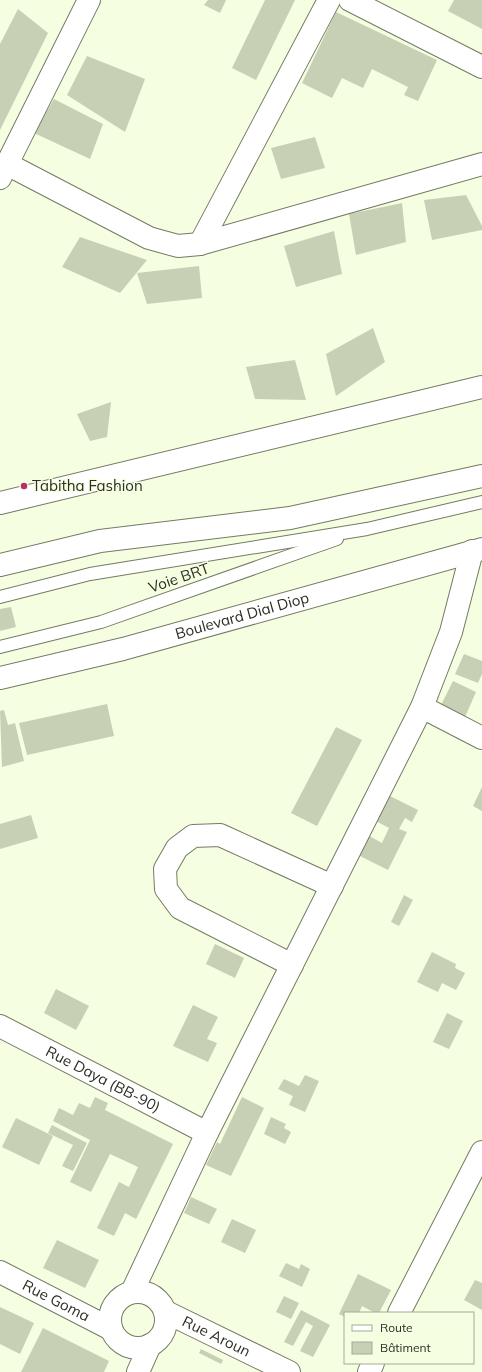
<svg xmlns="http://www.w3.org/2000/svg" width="482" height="1372" font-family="Mulish,sans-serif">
<rect width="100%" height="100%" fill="#f5fee1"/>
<!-- building -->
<g fill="#c7d0b4">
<polygon points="208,0 226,0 220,13 204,5"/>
<polygon points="265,0 295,0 256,80 232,68"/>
<polygon points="454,0 482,0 482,29 448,11"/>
<polygon points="18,9 48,33 0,130 0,44"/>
<polygon points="336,12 437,60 418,101 404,95 408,87 372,69 363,88 342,78 332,98 302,83"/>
<polygon points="87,56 145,79 125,132 67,95"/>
<polygon points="54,99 103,124 90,159 34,133"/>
<polygon points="315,137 325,168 281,179 271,148"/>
<polygon points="466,195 482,226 482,230 432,240 424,200"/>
<polygon points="402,203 406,242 356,255 349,214"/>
<polygon points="334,231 342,274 296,287 284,246"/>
<polygon points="80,237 147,260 120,293 62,267"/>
<polygon points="199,266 202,298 147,304 137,273"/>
<polygon points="373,328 385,362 336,396 326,354"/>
<polygon points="295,360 306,400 255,399 246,367"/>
<polygon points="111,402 107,437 90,441 77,414"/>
<polygon points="11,607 16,627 0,631 0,609"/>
<polygon points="464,654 482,661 482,674 478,683 455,674"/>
<polygon points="453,681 476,692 465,717 441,705"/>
<polygon points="107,704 114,736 27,755 19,723"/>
<polygon points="4,710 8,725 15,723 24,761 2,767 0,711"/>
<polygon points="336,727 362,740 317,826 291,813"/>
<polygon points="482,787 482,811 473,806"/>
<polygon points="384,793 418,810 412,822 405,818 399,829 407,832 388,870 354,853 364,833 382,843 389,828 372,819"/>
<polygon points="31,815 38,838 0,849 0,824"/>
<polygon points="404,895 413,900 399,926 391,922"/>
<polygon points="215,944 244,958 235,978 206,964"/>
<polygon points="432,952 456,964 455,968 465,973 456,990 442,983 438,992 417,982"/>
<polygon points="56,989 89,1006 76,1030 44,1013"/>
<polygon points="193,1005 218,1017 207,1039 217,1043 208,1062 173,1046"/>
<polygon points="447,1013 463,1021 449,1049 433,1042"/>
<polygon points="305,1075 319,1081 305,1112 289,1105 293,1096 278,1089 284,1079 299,1086"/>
<polygon points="95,1097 108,1103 105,1110 173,1144 136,1219 125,1213 114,1236 97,1228 119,1182 129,1187 138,1167 110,1154 91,1192 70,1182 90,1140 53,1121 59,1108 73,1115 79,1103 90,1108"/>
<polygon points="242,1097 264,1108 231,1176 206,1165 217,1142 220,1144"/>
<polygon points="271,1117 286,1124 284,1128 291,1132 285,1144 264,1134"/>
<polygon points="16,1118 53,1136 39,1165 2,1147"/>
<polygon points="52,1125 87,1143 73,1171 62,1166 73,1145 48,1133"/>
<polygon points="191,1197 217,1209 209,1224 184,1213"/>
<polygon points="232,1219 256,1230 245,1253 221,1242"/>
<polygon points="57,1240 99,1260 85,1288 43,1268"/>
<polygon points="286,1263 299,1269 301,1264 310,1269 302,1287 279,1276"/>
<polygon points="358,1274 391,1290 379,1313 375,1313 362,1306 359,1313 345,1313 345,1317 339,1314"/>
<polygon points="475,1280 482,1283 482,1310 464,1300"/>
<polygon points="284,1296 299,1303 291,1319 276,1312"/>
<polygon points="0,1307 34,1323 20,1354 0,1344"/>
<polygon points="301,1310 330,1325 313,1357 300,1351 313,1326 306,1322 293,1346 284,1342"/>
<polygon points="43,1328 109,1361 104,1372 21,1372"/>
<polygon points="201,1349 223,1360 221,1364 199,1353"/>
</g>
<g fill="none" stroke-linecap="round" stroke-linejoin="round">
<defs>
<g id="lane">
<polyline points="0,597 90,574 367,529 482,502"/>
<polyline points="0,647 101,622 337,539"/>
</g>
<g id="street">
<polyline points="350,0 482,67"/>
<polyline points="7,164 149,238 178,246 200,244 482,164"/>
<polyline points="0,178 89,0"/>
<polyline points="200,244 329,0"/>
<polyline points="0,503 482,387"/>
<polyline points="422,707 482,738"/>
<polyline points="292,965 180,908 166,889 165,869 177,848 193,836 220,835 332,886"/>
<path id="s1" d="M0 1026 207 1133"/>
<path id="s2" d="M0 1272 111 1329"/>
<circle cx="138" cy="1320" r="28"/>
<polyline points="132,1292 207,1133 422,707 451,632 472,551"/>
<path id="s3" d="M166 1312 289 1372"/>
<polyline points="399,1313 482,1152"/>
<polyline points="138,1372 150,1345"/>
<polyline points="369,1372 373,1363"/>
</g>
<g id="secondary">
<polyline points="0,565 100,541 290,518 482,476"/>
<path id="s4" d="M0 678 123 649 482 549"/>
</g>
</defs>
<!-- lane casing -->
<use href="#lane" stroke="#737b62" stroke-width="14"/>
<!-- street casing -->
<use href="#street" stroke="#737b62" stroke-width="24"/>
<!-- secondary casing -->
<use href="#secondary" stroke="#737b62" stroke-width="24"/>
<!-- lane -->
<use href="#lane" stroke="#fff" stroke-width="12"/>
<!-- street -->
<use href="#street" stroke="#fff" stroke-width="22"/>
<!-- secondary -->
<use href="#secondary" stroke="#fff" stroke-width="22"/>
</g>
<!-- markers -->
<circle fill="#b92e69" stroke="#f5fee1" stroke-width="1.5" cx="24" cy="486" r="4"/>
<g text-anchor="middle" stroke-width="3" stroke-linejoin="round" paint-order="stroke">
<!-- poi labels -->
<g font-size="15" fill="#2b2e24" stroke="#f5fee1" text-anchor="start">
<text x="32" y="491">Tabitha Fashion</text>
</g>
<!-- street labels -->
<g font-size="15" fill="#2b2e24" stroke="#f5fee1">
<text transform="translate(179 578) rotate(-19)" y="5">Voie BRT</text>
<text dy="5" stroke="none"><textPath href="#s4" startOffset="250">Boulevard Dial Diop</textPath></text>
<text dy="5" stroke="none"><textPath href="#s1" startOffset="116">Rue Daya (BB-90)</textPath></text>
<text dy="5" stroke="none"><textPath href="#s2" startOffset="63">Rue Goma</textPath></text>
<text dy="5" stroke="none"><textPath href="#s3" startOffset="56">Rue Aroun</textPath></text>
</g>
</g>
<!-- legend -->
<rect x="344" y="1312" width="130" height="52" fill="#f5fee1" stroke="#a4ab95"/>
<rect x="352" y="1325" width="20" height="6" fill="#ffffff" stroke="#a4ab95"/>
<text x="380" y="1332" font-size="12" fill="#2b2e24">Route</text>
<rect x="352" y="1342" width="20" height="12" fill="#c7d0b4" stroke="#a4ab95"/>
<text x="380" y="1352" font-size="12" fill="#2b2e24">Bâtiment</text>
</svg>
